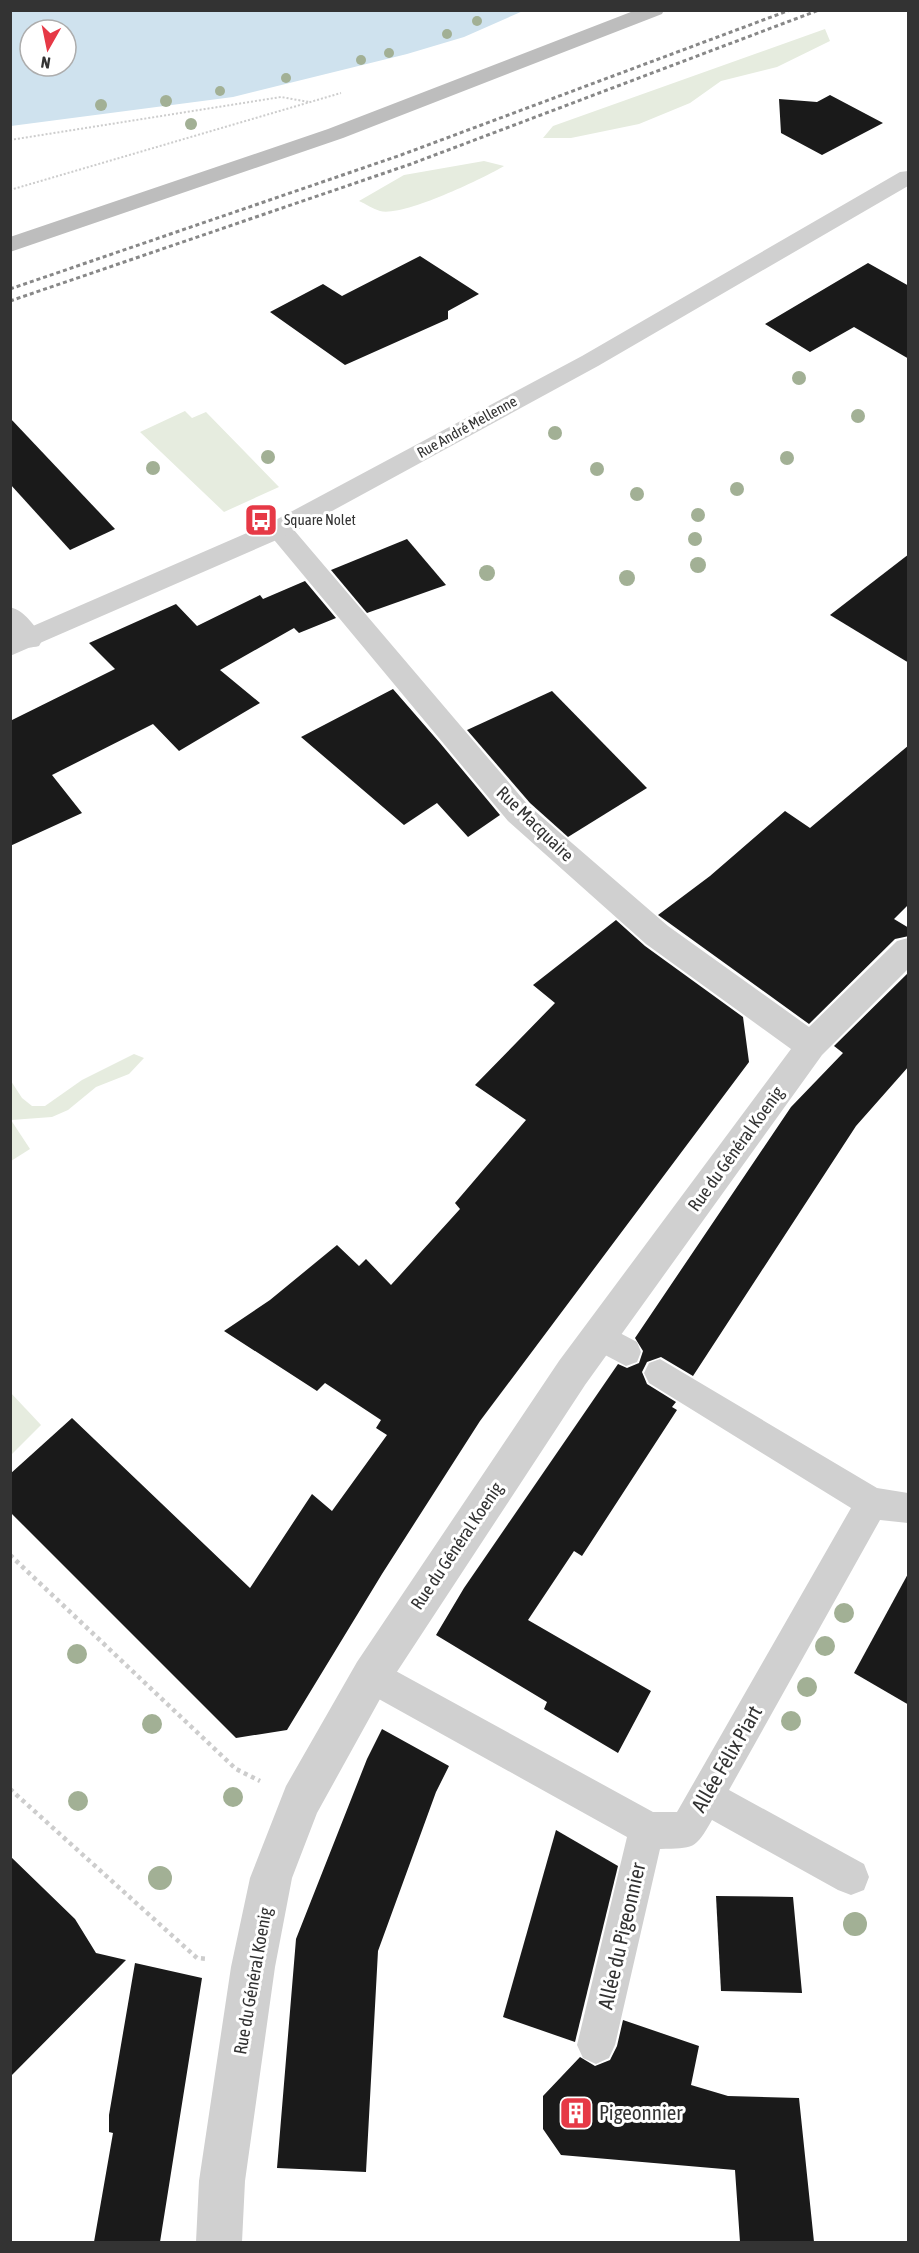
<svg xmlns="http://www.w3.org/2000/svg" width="919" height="2253" font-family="'Asap Condensed',sans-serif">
<rect width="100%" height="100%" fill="#fff"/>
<!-- green -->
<g fill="#e6ecdf">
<polygon points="825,29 830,41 777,67 721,81 690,103 639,124 571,138 543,138 553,126"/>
<path d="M484 161 504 166C482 179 403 217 380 211 373 209 366 204 359 201L404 175Z"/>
<polygon points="185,411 192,418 206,412 279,487 224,512 140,432"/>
<polygon points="134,1054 144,1058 129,1074 96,1087 68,1110 52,1117 11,1120 30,1149 11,1161 11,1081 22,1098 32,1106 45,1106 82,1080"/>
<polygon points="10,1392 41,1425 11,1455 10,1455"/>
</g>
<!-- water -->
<path fill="#cfe2ee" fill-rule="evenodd" d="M10 11 11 10 523 11 464 37 407 54 233 97 11 126ZM30 30H66V66H30Z"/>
<!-- building -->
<g fill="#1a1a1a">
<polygon points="830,95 883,123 822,155 781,133 779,99 817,102"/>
<polygon points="420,256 479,294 448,311 448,319 345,365 270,312 323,284 342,296"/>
<polygon points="868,263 909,286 909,359 854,327 810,352 765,324"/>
<polygon points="10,418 115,529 70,550 10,484"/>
<polygon points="407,539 446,585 367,613 331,570"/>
<polygon points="909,554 909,663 830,615"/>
<polygon points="305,581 336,618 299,633 294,628 220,670 260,703 179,751 153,724 52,775 82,813 10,846 10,721 115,669 89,643 176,604 197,626 260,595 263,599"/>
<polygon points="393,689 440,743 500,815 468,837 437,803 404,825 301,737"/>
<polygon points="552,691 647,788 568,837 530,803 467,730"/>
<polygon points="909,745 909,904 894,919 909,928 909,936 895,939 809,1024 658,915 710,876 785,811 810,828"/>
<polygon points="616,920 645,946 743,1017 749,1062 480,1421 382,1574 287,1730 236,1738 10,1512 10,1474 72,1418 250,1588 312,1494 332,1511 387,1435 376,1428 381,1420 325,1383 317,1391 224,1331 270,1300 337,1245 359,1266 366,1259 391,1285 460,1209 455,1203 526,1120 475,1085 555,1003 533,985"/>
<polygon points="909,972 909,1066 856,1126 693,1376 661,1357 647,1362 642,1372 647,1384 676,1402 672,1407 677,1410 582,1556 574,1551 528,1620 651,1691 618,1753 544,1709 547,1702 436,1635 464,1588 618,1364 627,1368 639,1363 643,1351 635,1338 791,1107 843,1053 834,1046"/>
<polygon points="909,1572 909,1705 854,1673"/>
<polygon points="382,1729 449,1766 436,1792 378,1951 366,2172 277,2168 296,1939 367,1759"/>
<polygon points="556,1830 618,1866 575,2042 503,2017"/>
<polygon points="10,1856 75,1919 96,1953 126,1960 10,2077"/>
<polygon points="716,1896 793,1897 802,1993 721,1991"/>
<polygon points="135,1963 202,1978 160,2242 94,2242 113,2133 109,2132 109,2115"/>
<polygon points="623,2020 699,2046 691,2085 728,2096 799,2098 814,2242 740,2242 735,2170 561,2155 543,2129 543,2096 580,2057 595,2066 610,2060 617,2046"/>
</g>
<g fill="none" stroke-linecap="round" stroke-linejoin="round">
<!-- path-far1 -->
<g stroke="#cdcdcd" stroke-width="2" stroke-dasharray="2 2" stroke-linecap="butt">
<polyline points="10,140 281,97 309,102"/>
<polyline points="10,190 341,93"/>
</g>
<!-- path -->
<g stroke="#cdcdcd" stroke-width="4.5" stroke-dasharray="4 4" stroke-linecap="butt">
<polyline points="10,1555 236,1769 260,1781"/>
<polyline points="10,1789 197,1958 208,1959"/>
</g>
<!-- service -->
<g fill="#d0d0d0" fill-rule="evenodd">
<polygon points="599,1322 637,1342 641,1352 637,1362 626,1366 588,1346 584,1336 588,1326"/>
<path d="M660 1359 877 1488 908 1493V1523L880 1520 729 1790 864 1864 869 1877 864 1890 851 1895 838 1890 712 1820C695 1850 694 1848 660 1849L615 2045 609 2058 596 2064 583 2058 577 2045 627 1837 359 1688 354 1676 359 1664 371 1659 383 1664 653 1812H677L851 1508 649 1383 644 1373 649 1363Z"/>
</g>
<!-- minor -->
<g fill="#d0d0d0" fill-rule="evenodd">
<polygon points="279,520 288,523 528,805 668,926 809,1027 897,941 908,938 908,969 822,1055 585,1385 385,1690 317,1813 292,1878 275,1967 245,2181 242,2242 196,2242 199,2181 231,1967 250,1878 286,1786 357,1662 559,1361 791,1049 646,944 508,821 270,535 266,529 270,523"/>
<path d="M10 607C25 611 35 626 43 639L39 646C8 654 10 628 10 607Z"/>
</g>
<!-- tertiary -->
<polygon fill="#d0d0d0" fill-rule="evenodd" points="908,171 908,186 598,366 288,535 10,656 10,636 270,523 582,356 900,172"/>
<!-- secondary -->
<polygon fill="#bdbdbd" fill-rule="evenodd" points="636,10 664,10 662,14 343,138 10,252 10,237 328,129"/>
<!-- rail -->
<g stroke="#888" stroke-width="3" stroke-dasharray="4 3" stroke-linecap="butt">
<polyline points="10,289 401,155 790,10"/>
<polyline points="10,301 411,164 819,10"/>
</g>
</g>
<!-- trees -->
<g fill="#a2b095">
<circle cx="477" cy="21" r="5"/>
<circle cx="447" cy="34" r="5"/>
<circle cx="389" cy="53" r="5"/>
<circle cx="361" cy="60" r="5"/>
<circle cx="286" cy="78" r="5"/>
<circle cx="220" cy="91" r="5"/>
<circle cx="166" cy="101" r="6"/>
<circle cx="101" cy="105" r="6"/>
<circle cx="191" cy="124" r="6"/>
<circle cx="799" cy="378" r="7"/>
<circle cx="858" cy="416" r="7"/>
<circle cx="555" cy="433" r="7"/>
<circle cx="268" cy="457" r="7"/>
<circle cx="787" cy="458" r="7"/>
<circle cx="153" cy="468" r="7"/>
<circle cx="597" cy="469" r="7"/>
<circle cx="737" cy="489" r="7"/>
<circle cx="637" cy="494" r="7"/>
<circle cx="698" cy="515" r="7"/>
<circle cx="695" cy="539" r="7"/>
<circle cx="698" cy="565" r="8"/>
<circle cx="487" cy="573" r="8"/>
<circle cx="627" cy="578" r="8"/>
<circle cx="844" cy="1613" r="10"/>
<circle cx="825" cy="1646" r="10"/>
<circle cx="77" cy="1654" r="10"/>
<circle cx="807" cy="1687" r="10"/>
<circle cx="791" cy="1721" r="10"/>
<circle cx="152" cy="1724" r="10"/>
<circle cx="233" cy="1797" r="10"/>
<circle cx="78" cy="1801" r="10"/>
<circle cx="160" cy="1878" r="12"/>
<circle cx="855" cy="1924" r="12"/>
</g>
<!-- icons -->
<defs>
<symbol id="bus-square" viewBox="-11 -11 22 22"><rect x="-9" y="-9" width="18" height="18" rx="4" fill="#e63946" stroke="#fff"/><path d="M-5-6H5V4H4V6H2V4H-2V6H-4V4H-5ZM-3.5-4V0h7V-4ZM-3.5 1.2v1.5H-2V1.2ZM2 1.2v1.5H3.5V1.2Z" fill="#fff"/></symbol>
<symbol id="building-square" viewBox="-11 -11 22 22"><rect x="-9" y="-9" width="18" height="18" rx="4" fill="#e63946" stroke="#fff"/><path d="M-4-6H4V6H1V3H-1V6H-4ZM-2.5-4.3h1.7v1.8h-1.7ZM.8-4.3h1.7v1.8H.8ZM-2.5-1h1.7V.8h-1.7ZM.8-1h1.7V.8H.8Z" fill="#fff"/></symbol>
</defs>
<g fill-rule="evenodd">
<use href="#bus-square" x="242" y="501" width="38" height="38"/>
<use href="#building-square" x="557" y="2094" width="38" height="38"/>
</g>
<g text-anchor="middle" stroke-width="6" stroke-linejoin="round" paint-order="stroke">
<!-- far-street labels -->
<g font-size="15" fill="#333" stroke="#fff">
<text transform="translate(467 427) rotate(-29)" y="5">Rue André Mellenne</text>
</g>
<!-- far-poi labels -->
<g font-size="15" fill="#333" stroke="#fff" text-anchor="start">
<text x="284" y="525">Square Nolet</text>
</g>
<!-- street labels -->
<g font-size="18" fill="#333" stroke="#fff">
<text transform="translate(535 824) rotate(44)" y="6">Rue Macquaire</text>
<text transform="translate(736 1149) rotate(-54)" y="6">Rue du Général Koenig</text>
<text transform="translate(457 1546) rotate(-56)" y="6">Rue du Général Koenig</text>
<text transform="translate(253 1981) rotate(-80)" y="6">Rue du Général Koenig</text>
</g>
<!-- near-street labels -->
<g font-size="21" fill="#333" stroke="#fff">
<text transform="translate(727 1759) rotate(-60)" y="7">Allée Félix Piart</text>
<text transform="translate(622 1936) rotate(-77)" y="7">Allée du Pigeonnier</text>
</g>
<!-- near-poi labels -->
<g font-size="21" fill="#333" stroke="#fff" text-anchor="start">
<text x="599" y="2120">Pigeonnier</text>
</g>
</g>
<!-- border -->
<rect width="919" height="2253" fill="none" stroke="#333333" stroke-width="24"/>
<!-- north arrow -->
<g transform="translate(48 48) rotate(189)"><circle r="28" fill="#ffffff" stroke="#adadad" stroke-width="1.5"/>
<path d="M0-4.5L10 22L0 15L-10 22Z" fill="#e63946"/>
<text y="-9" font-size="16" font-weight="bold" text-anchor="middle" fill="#333333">N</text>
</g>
</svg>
